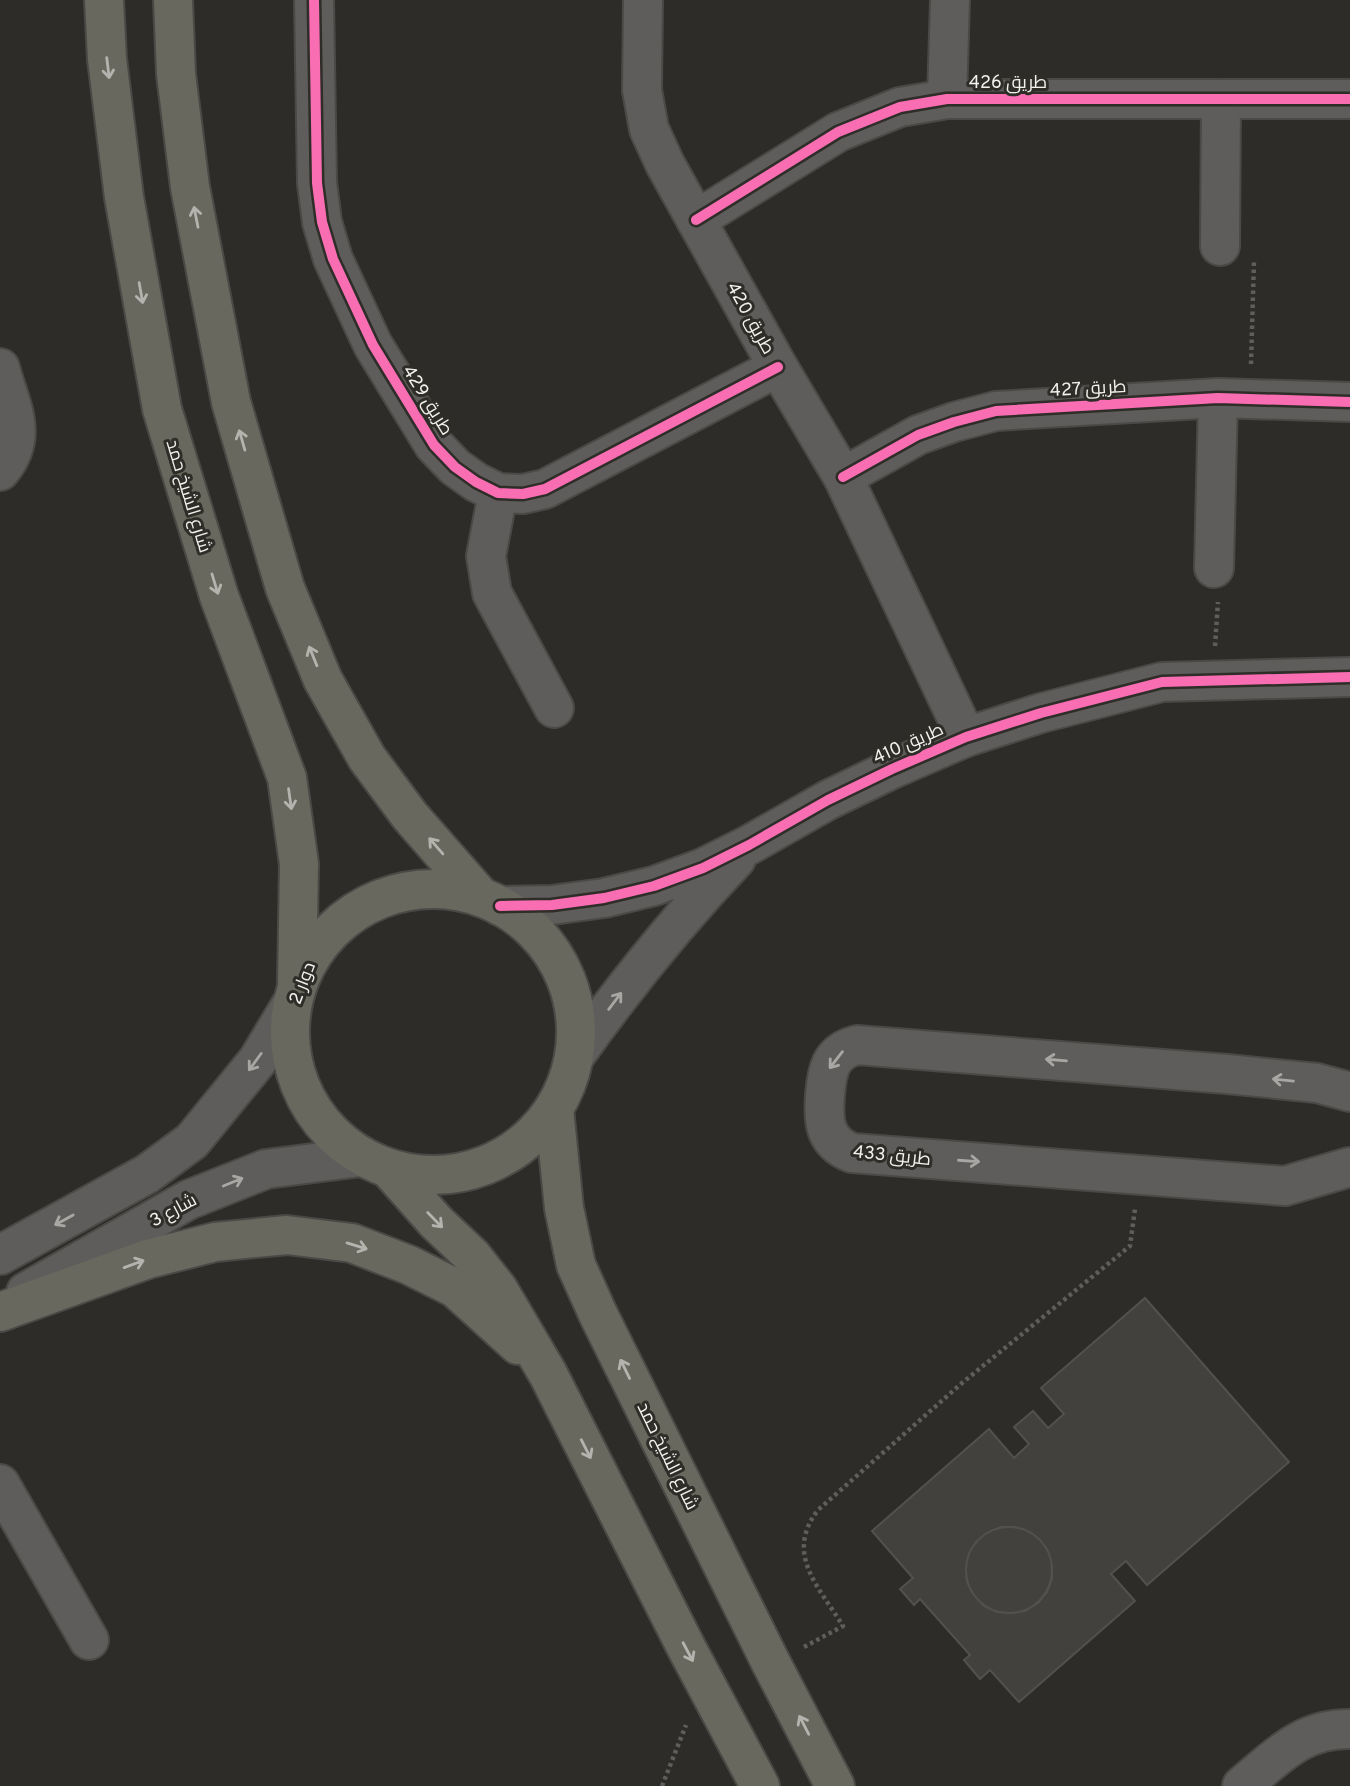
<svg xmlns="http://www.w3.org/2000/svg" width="1350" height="1786" font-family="Overpass,Cairo,sans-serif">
<rect width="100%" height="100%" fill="#2d2c29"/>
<!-- building -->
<g fill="#42413e" stroke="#52514e" stroke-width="2" fill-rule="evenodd">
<path d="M1145 1298 1289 1462 1147 1585 1126 1561 1111 1574 1135 1601 1019 1702 990 1670 980 1679 964 1660 970 1655 920 1599 914 1605 900 1589 913 1578 872 1531 989 1429 1014 1458 1029 1444 1014 1427 1033 1411 1048 1428 1064 1414 1041 1388ZM1001 1527H1015L1029 1532 1040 1540 1048 1551 1052 1565V1579L1047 1592 1038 1603 1025 1611 1011 1613 997 1612 984 1606 974 1595 967 1582 966 1569 969 1554 976 1542 988 1533Z"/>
<circle cx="1009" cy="1570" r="43"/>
</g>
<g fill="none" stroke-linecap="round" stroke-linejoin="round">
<defs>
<g id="minor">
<polyline points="314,0 317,183 322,222 333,259 373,345 434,445 455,467 476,482 498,493 523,494 545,489 778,367"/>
<polyline points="643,0 642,90 649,129 665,164 778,367 843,477 966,737"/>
<polyline points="947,99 950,0"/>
<polyline points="696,220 838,132 900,107 947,99 1350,99"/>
<polyline points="1220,246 1221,99"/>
<path d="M0 368C10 406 30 436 0 471"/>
<polyline points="843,477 918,435 954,422 996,411 1218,398 1350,402"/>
<polyline points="498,493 486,556 492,593 554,708"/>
<polyline points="1214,568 1218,398"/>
<polyline points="500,906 552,905 604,898 654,886 703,868 749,845 828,800 892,769 966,737 1041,713 1162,682 1350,677"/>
<path d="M574 1057C624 987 677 921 736 859"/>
<path d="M1350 1092 1317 1083 1227 1074 857 1045C830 1052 827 1070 825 1095 823 1121 824 1142 852 1153L1285 1186 1350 1167"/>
<polyline points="0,1255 147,1174 192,1141 258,1060 291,1005"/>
<polyline points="26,1292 188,1200 266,1169 361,1157"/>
<polyline points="0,1484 89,1640"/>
<path d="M1242 1786C1277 1757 1302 1728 1350 1729"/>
</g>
<g id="major">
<polyline points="104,0 107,59 124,197 162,409 219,596 287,778 299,864 297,984"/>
<polyline points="173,0 176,74 190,187 231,402 285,588 323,680 367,758 410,816 481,897"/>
<circle cx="433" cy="1032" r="143"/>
<polyline points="554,1109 564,1208 576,1265 598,1314 770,1661 835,1786"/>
<polyline points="389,1169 436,1222 472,1256 498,1289 548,1374 686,1647 760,1786"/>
<polyline points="0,1312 148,1259 215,1242 287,1235 352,1243 409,1265 455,1288 518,1345"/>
</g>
</defs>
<!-- minor casing -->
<use href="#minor" stroke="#494946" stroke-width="42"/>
<!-- major casing -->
<use href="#major" stroke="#494946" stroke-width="42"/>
<!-- path -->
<g stroke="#5e5e5c" stroke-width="4.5" stroke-dasharray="3.5 3.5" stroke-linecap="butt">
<polyline points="1251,364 1254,261"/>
<polyline points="1215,646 1218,602"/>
<path d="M804 1647 843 1626C819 1587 784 1554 818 1510L962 1383 1130 1246 1135 1209"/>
<polyline points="662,1786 686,1725"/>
</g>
<!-- minor -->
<use href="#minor" stroke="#5e5d5b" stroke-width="38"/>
<!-- major -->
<use href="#major" stroke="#69685e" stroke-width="38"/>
<defs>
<g id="cycleway">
<polyline points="314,0 317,183 322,222 333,259 373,345 434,445 455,467 476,482 498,493 523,494 545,489 778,367"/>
<polyline points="696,220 838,132 900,107 947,99 1350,99"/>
<polyline points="843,477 918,435 954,422 996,411 1218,398 1350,402"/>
<polyline points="500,906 552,905 604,898 654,886 703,868 749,845 828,800 892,769 966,737 1041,713 1162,682 1350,677"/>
</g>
</defs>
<!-- cycleway casing -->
<use href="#cycleway" stroke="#2e2d28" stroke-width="15"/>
<!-- cycleway -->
<use href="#cycleway" stroke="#f96db3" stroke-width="10"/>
</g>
<!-- one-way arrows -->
<defs><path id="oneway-shaft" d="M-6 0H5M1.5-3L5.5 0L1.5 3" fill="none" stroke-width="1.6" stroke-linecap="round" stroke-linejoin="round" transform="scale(1.75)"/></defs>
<g stroke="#b4b3ad">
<use href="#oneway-shaft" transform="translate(108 68) rotate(83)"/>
<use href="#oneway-shaft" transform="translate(196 217) rotate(-101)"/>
<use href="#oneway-shaft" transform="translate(141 293) rotate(80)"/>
<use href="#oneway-shaft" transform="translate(242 440) rotate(-106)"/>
<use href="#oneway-shaft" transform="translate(215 584) rotate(73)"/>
<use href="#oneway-shaft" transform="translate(313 656) rotate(-112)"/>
<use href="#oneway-shaft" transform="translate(290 799) rotate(82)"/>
<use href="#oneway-shaft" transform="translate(436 846) rotate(-131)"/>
<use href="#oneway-shaft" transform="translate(435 1220) rotate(46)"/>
<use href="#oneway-shaft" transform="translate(357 1246) rotate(17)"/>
<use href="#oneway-shaft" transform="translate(134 1264) rotate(-20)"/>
<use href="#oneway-shaft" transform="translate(625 1369) rotate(-116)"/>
<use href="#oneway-shaft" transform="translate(586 1449) rotate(63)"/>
<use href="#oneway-shaft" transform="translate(688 1652) rotate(62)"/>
<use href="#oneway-shaft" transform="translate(804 1725) rotate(-117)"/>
</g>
<g stroke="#a8a7a4">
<use href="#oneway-shaft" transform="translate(615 1001) rotate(-53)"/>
<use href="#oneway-shaft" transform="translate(836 1060) rotate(128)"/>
<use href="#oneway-shaft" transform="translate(1056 1060) rotate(-175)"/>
<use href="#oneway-shaft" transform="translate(255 1062) rotate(126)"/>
<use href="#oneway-shaft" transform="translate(1283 1080) rotate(-174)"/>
<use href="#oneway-shaft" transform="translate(969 1161) rotate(4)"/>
<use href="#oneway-shaft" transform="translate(233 1182) rotate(-22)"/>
<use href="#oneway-shaft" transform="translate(64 1220) rotate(151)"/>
</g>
<g text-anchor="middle" stroke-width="6" stroke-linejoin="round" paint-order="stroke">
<!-- street labels -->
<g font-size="18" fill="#f2f1ee" stroke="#2e2d28">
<text x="1008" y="88">طريق 426</text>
<text transform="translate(751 318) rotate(61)" y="6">طريق 420</text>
<text transform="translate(1088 388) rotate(-3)" y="6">طريق 427</text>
<text transform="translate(428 400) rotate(58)" y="6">طريق 429</text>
<text transform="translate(189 496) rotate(73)" y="6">شارع الشيخ حمد</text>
<text transform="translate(908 743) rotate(-24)" y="6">طريق 410</text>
<text transform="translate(302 983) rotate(-69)" y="6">دوار 2</text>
<text transform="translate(892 1155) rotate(6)" y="6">طريق 433</text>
<text transform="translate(173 1210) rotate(-28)" y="6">شارع 3</text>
<text transform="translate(668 1456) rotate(64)" y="6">شارع الشيخ حمد</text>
</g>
</g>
</svg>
